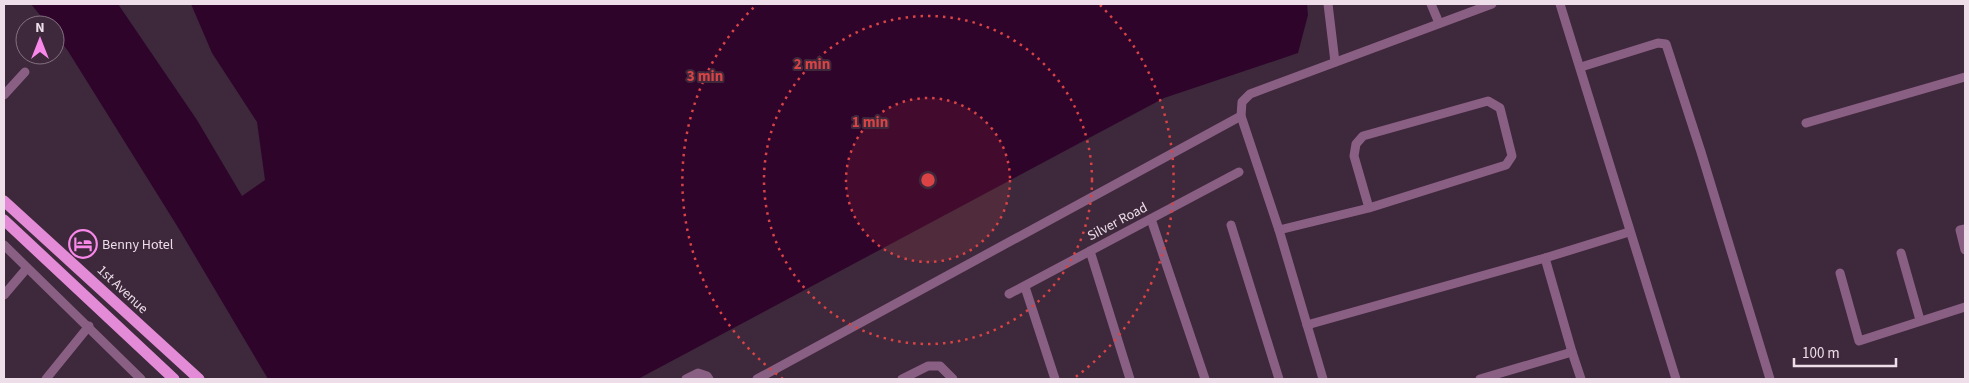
<svg xmlns="http://www.w3.org/2000/svg" width="1969" height="383" font-family="'Source Sans 3',sans-serif">
<rect width="100%" height="100%" fill="#3e283b"/>
<!-- water -->
<polygon fill="#2e042b" points="31,4 118,4 197,120 242,196 265,180 257,122 212,53 191,4 1307,4 1308,15 1298,53 1164,98 638,379 268,379 179,229 68,51 55,34 55,25 48,25"/>
<g fill="none" stroke-linecap="round" stroke-linejoin="round">
<!-- minor -->
<g stroke="#8a5f84" stroke-width="9">
<polyline points="1328,4 1335,62"/>
<polyline points="1431,4 1439,23"/>
<polyline points="1560,4 1676,379"/>
<polyline points="1581,67 1658,43 1666,44 1701,152 1770,379"/>
<polyline points="4,95 25,72"/>
<polyline points="1806,123 1965,77"/>
<polyline points="1151,219 1205,379"/>
<polyline points="1231,225 1279,379"/>
<polyline points="1965,229 1960,230 1965,250"/>
<polyline points="1279,230 1369,208 1506,165 1512,156 1500,108 1488,101 1363,136 1356,144 1354,156 1369,208"/>
<polyline points="4,245 141,379"/>
<polyline points="1090,251 1130,379"/>
<polyline points="1901,253 1920,320"/>
<polyline points="1545,258 1572,352"/>
<polyline points="1840,273 1859,341 1965,307"/>
<polyline points="1025,287 1055,379"/>
<polyline points="1009,294 1239,172"/>
<polyline points="4,295 27,268"/>
<polyline points="1307,325 1545,258 1629,232"/>
<polyline points="46,379 89,326"/>
<polyline points="686,379 698,373 707,376 709,379"/>
<polyline points="757,379 1241,116"/>
<polyline points="902,379 928,366 940,366 953,379"/>
<polyline points="1323,379 1279,230 1241,116 1242,102 1250,94 1492,4"/>
<polyline points="1480,379 1572,352 1581,379"/>
</g>
<!-- major -->
<g stroke="#e38bd7" stroke-width="11">
<polyline points="4,201 199,379"/>
<polyline points="4,220 174,379"/>
</g>
</g>
<!-- distance rings -->
<circle cx="928" cy="180" r="82" fill="#d94345" fill-opacity=".12"/>
<g fill="none" stroke="#d94345" stroke-width="2.5" stroke-dasharray="2.5 5">
<circle cx="928" cy="180" r="82"/>
<circle cx="928" cy="180" r="164"/>
<path d="M783 379A246 246 0 0 1 756 5M1100 5A246 246 0 0 1 1073 379"/>
</g>
<!-- icons -->
<defs>
<symbol id="hotel-ring" viewBox="-11 -11 22 22"><circle r="9.5" fill="#3e283b" stroke="#f888ea" stroke-width="1.5"/><path d="M-6-4.5h1.5V1H6V5H4.5V3h-9V5H-6ZM-4 0a1.8 1.8 0 1 1 3.6 0ZM.5 0V-2.5h3Q6-2.5 6 0Z" fill="#f888ea"/></symbol>
</defs>
<g fill-rule="evenodd">
<use href="#hotel-ring" x="67" y="228" width="32" height="32"/>
</g>
<g text-anchor="middle" stroke-width="4" stroke-linejoin="round" paint-order="stroke">
<!-- street labels -->
<g font-size="14" fill="#eddeea" stroke="#3e283b">
<text transform="translate(1117 221) rotate(-28)" y="5">Silver Road</text>
<text transform="translate(123 289) rotate(43)" y="5">1st Avenue</text>
</g>
<!-- poi labels -->
<g font-size="14" fill="#eddeea" stroke="#3e283b" text-anchor="start">
<text x="102" y="249">Benny Hotel</text>
</g>
</g>
<circle cx="928" cy="180" r="8" fill="#d94345" stroke="#3e283b" stroke-width="2.5"/>
<g font-size="15" text-anchor="middle" font-weight="bold" fill="#d94345" stroke="#3e283b" stroke-width="4" stroke-linejoin="round" paint-order="stroke">
<text x="812" y="69">2 min</text>
<text x="705" y="81">3 min</text>
<text x="870" y="127">1 min</text>
</g>
<!-- border -->
<rect width="1969" height="383" fill="none" stroke="#eddeea" stroke-width="10"/>
<!-- north arrow -->
<g transform="translate(40 40)"><circle r="24" fill="#3e283b" stroke="#847181"/>
<path d="M0-4L9 19L0 12L-9 19Z" fill="#f888ea"/>
<text y="-8" font-size="14" font-weight="bold" text-anchor="middle" fill="#eddeea">N</text>
</g>
<!-- scale -->
<path d="M1794 358v8h102v-8" fill="none" stroke="#eddeea" stroke-width="2.5"/>
<text x="1802" y="358" font-size="15" fill="#eddeea" stroke="#3e283b" stroke-width="4" paint-order="stroke">100 m</text>
</svg>
